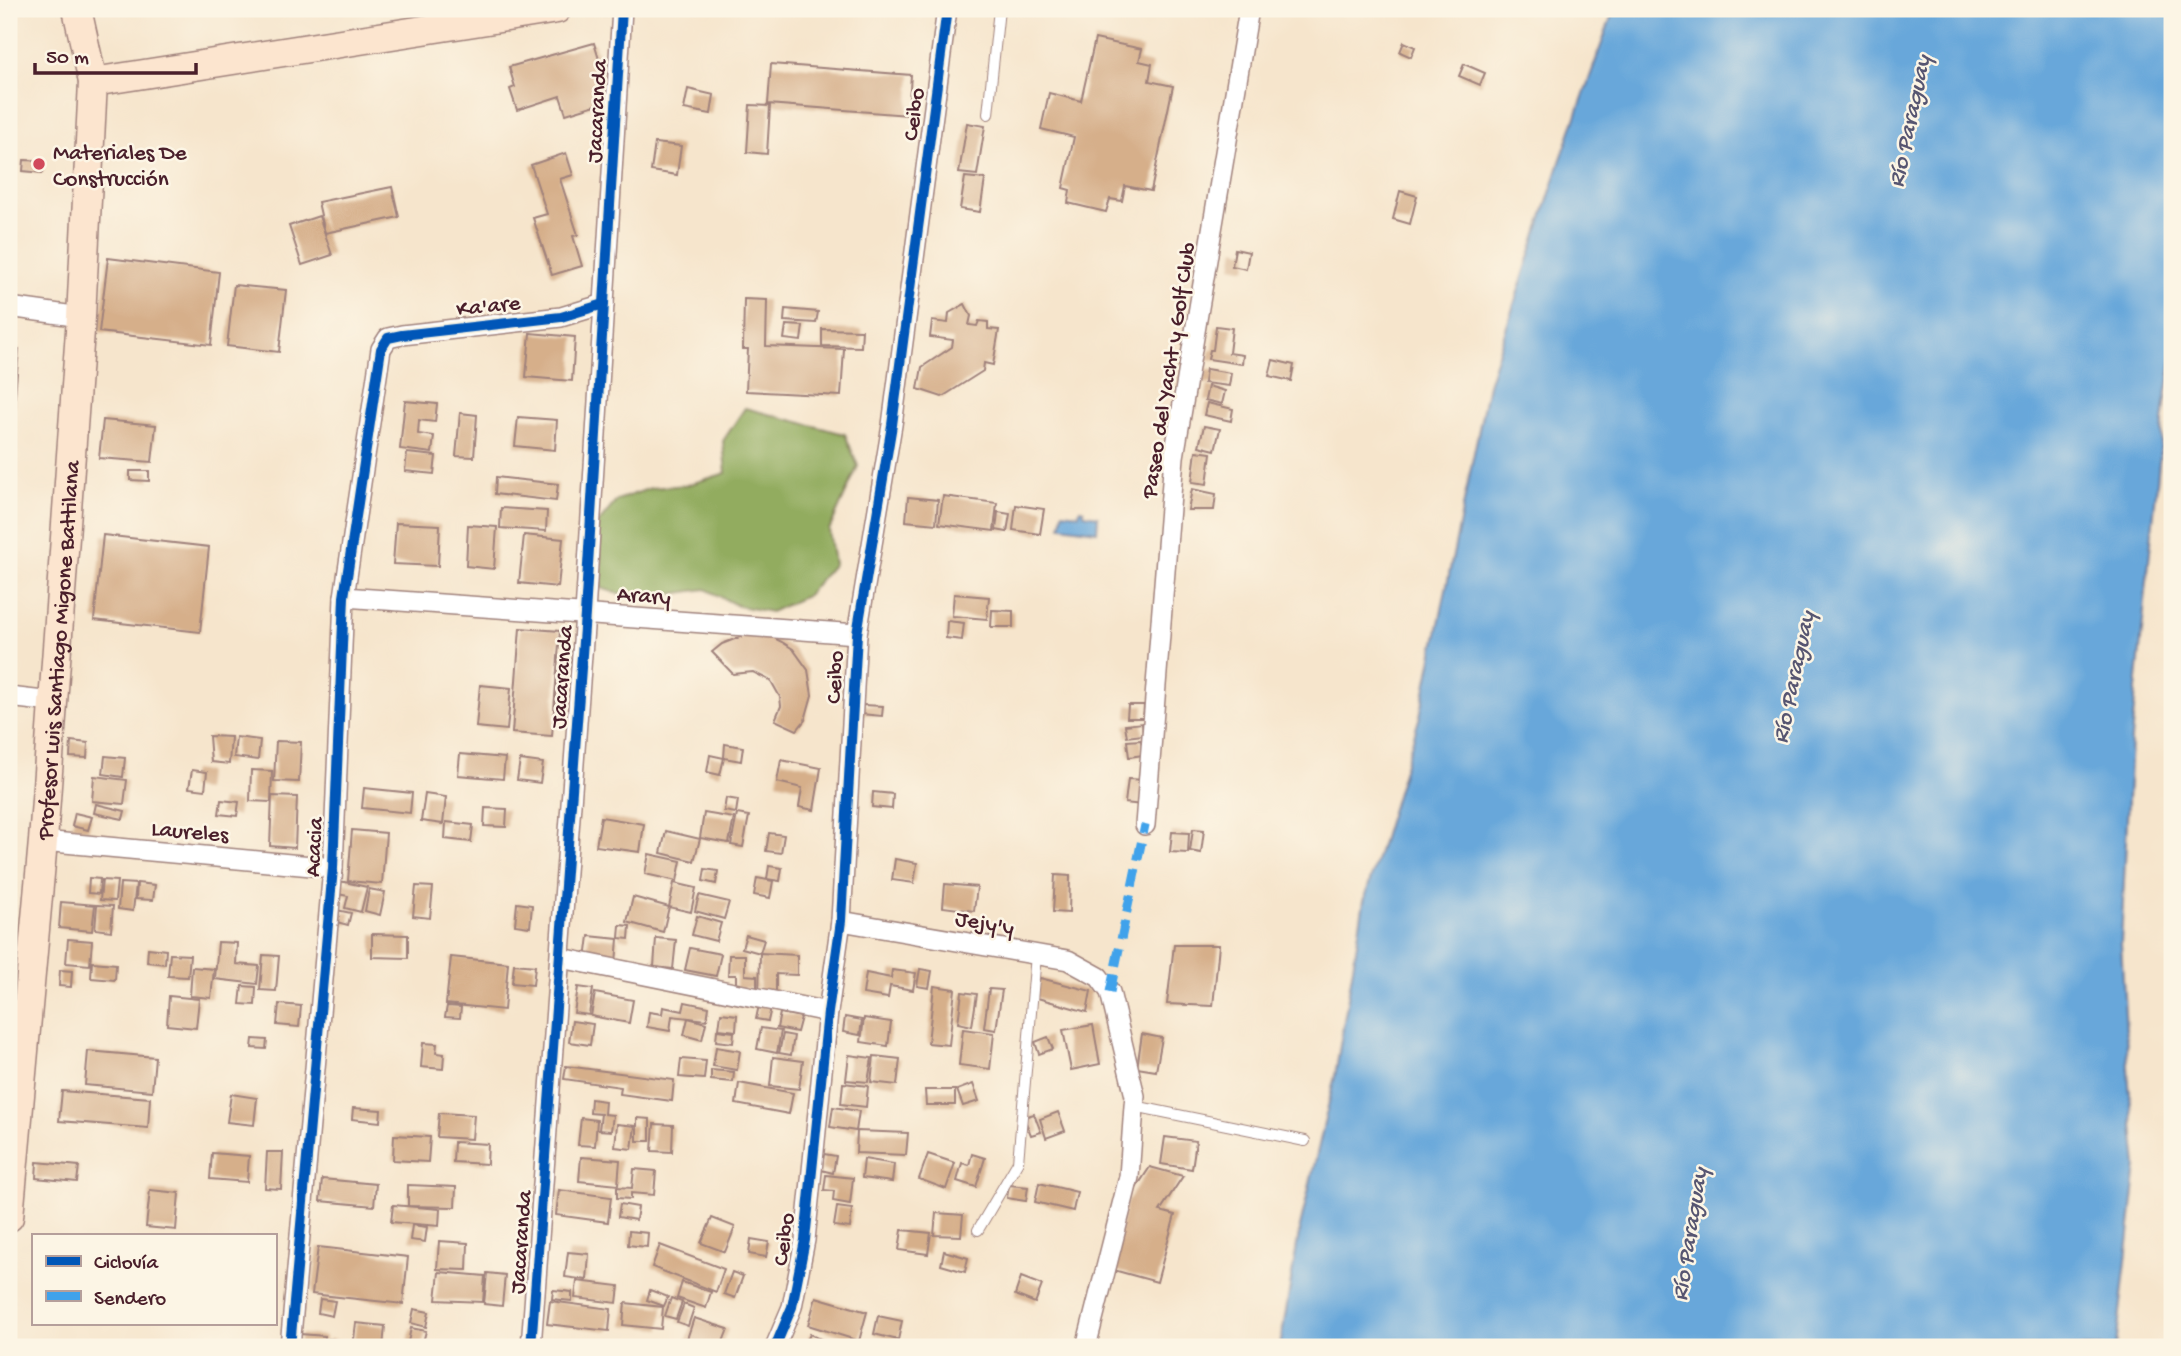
<svg xmlns="http://www.w3.org/2000/svg" width="2181" height="1356" font-family="'Gochi Hand',sans-serif">
<rect width="100%" height="100%" fill="#fcf5e5"/>
<filter id="ink" filterUnits="userSpaceOnUse"><feTurbulence type="fractalNoise" baseFrequency=".0143" numOctaves="2"/><feDisplacementMap in="SourceGraphic" scale="14" xChannelSelector="R" yChannelSelector="G"/><feConvolveMatrix kernelMatrix="1 2 1 2 8 2 1 2 1" color-interpolation-filters="sRGB"/></filter>
<filter id="wash" filterUnits="userSpaceOnUse"><feTurbulence type="fractalNoise" baseFrequency=".00686" numOctaves="4" result="noise"/><feDisplacementMap in="SourceGraphic" scale="28" xChannelSelector="R" yChannelSelector="G"/><feGaussianBlur stdDeviation="1.57" result="paint"/><feColorMatrix in="noise" values="0 0 0 0 0 0 0 0 0 0 0 0 0 0 0 0 0 1.4 0 .05"/><feComposite in="paint" operator="in"/></filter>
<g filter="url(#wash)">
<rect width="100%" height="100%" fill="#f6e5cc"/>
<!-- forest -->
<polygon fill="#92ac5f" stroke="#6e6645" stroke-width="2" points="745,408 845,434 858,466 829,530 834,564 806,596 771,612 738,606 706,589 635,599 601,588 602,564 595,527 617,500 651,488 687,485 726,473 723,441"/>
<!-- water -->
<g fill="#67a7da" stroke="#586382" stroke-width="2">
<polygon points="1614,9 2172,9 2172,360 2165,404 2131,739 2121,943 2129,1084 2137,1166 2116,1347 1280,1347 1300,1227 1335,1076 1364,901 1420,716 1488,385 1561,159"/>
<polygon points="1080,509 1084,510 1084,514 1098,516 1097,531 1061,526 1063,512 1079,514"/>
</g>
<g id="blocks">
<!-- building -->
<g fill="#d6af8a">
<polygon points="1095,39 1142,49 1139,61 1152,64 1149,81 1173,86 1151,191 1125,186 1122,201 1110,199 1106,212 1068,203 1070,190 1063,188 1074,137 1041,129 1049,93 1081,101"/>
<polygon points="1404,42 1415,47 1411,57 1400,52"/>
<polygon points="594,43 606,82 600,84 605,102 566,114 560,96 517,110 510,89 515,87 509,67"/>
<polygon points="771,64 911,75 908,115 768,104"/>
<polygon points="1464,64 1485,73 1480,85 1459,76"/>
<polygon points="688,89 714,95 711,114 684,109"/>
<polygon points="750,105 770,106 767,154 747,152"/>
<polygon points="967,123 985,126 977,175 959,173"/>
<polygon points="655,143 681,146 677,175 651,171"/>
<polygon points="566,153 573,175 560,179 578,235 573,236 582,266 552,275 533,218 547,214 531,165"/>
<polygon points="24,160 44,161 43,173 23,171"/>
<polygon points="965,177 985,179 980,212 960,209"/>
<polygon points="392,187 399,217 325,233 318,202"/>
<polygon points="1400,191 1417,196 1410,224 1393,219"/>
<polygon points="319,216 332,255 302,265 289,226"/>
<polygon points="1235,249 1249,252 1246,269 1232,266"/>
<polygon points="108,258 219,272 211,345 99,332"/>
<polygon points="234,285 286,290 279,352 227,346"/>
<polygon points="744,299 767,300 766,346 844,349 841,396 746,391 748,349 743,349"/>
<polygon points="965,304 971,316 969,325 977,326 979,321 988,322 988,329 999,330 993,365 984,363 983,371 942,397 918,389 922,367 952,347 953,340 930,337 932,321 948,323 949,313"/>
<polygon points="785,309 818,312 816,323 784,321"/>
<polygon points="786,325 803,326 801,341 784,339"/>
<polygon points="1216,326 1232,328 1229,353 1243,355 1242,364 1208,359 1210,350 1213,350"/>
<polygon points="822,329 862,330 861,347 822,346"/>
<polygon points="530,333 575,337 572,381 526,377"/>
<polygon points="9,349 19,349 11,442 9,442"/>
<polygon points="1273,360 1294,365 1291,381 1269,376"/>
<polygon points="1206,369 1231,373 1229,386 1204,383"/>
<polygon points="1208,386 1225,391 1222,404 1205,400"/>
<polygon points="405,401 437,404 435,422 419,420 418,434 434,436 432,453 400,449"/>
<polygon points="1207,403 1233,409 1231,421 1204,415"/>
<polygon points="460,413 477,415 474,457 456,456"/>
<polygon points="518,417 557,420 555,450 515,446"/>
<polygon points="103,420 156,425 152,462 99,458"/>
<polygon points="1204,426 1220,429 1215,450 1199,446"/>
<polygon points="1196,451 1211,453 1207,484 1192,482"/>
<polygon points="407,453 436,456 434,474 405,471"/>
<polygon points="130,471 149,471 149,481 130,480"/>
<polygon points="496,477 558,484 556,501 495,494"/>
<polygon points="1192,489 1216,494 1214,510 1188,510"/>
<polygon points="943,496 997,503 994,531 939,524"/>
<polygon points="908,497 938,500 936,524 906,521"/>
<polygon points="1016,505 1044,509 1040,534 1013,530"/>
<polygon points="501,508 547,511 546,531 500,528"/>
<polygon points="998,512 1010,514 1007,532 996,530"/>
<polygon points="396,523 440,525 438,566 393,564"/>
<polygon points="468,525 497,527 494,569 466,566"/>
<polygon points="103,535 209,547 200,632 94,620"/>
<polygon points="524,535 563,539 558,587 519,583"/>
<polygon points="954,594 989,597 987,619 952,616"/>
<polygon points="992,610 1013,611 1013,627 991,627"/>
<polygon points="947,621 964,623 962,640 946,638"/>
<polygon points="520,628 560,631 552,736 512,733"/>
<polygon points="745,635 770,636 782,642 793,649 808,670 812,695 805,720 797,730 775,720 781,706 780,697 771,681 753,672 733,674 712,652 722,644"/>
<polygon points="480,685 511,688 507,730 476,727"/>
<polygon points="862,705 883,706 882,716 861,714"/>
<polygon points="1128,705 1144,705 1143,718 1127,718"/>
<polygon points="1142,723 1143,735 1127,737 1125,725"/>
<polygon points="209,736 231,737 229,764 211,762"/>
<polygon points="236,737 260,740 258,760 234,757"/>
<polygon points="1141,740 1143,755 1129,757 1127,741"/>
<polygon points="71,741 88,743 87,758 70,757"/>
<polygon points="276,741 301,742 299,782 274,781"/>
<polygon points="725,744 743,747 741,761 724,758"/>
<polygon points="460,754 505,758 503,779 458,775"/>
<polygon points="710,755 724,758 720,775 707,772"/>
<polygon points="105,756 125,758 123,777 103,774"/>
<polygon points="520,760 543,763 540,783 517,780"/>
<polygon points="781,760 821,768 814,810 799,807 802,788 777,782"/>
<polygon points="192,770 207,772 205,790 189,788"/>
<polygon points="251,770 272,771 271,802 250,801"/>
<polygon points="94,776 127,780 124,804 92,801"/>
<polygon points="1128,779 1144,780 1142,805 1125,803"/>
<polygon points="364,788 412,793 410,813 362,808"/>
<polygon points="873,792 893,794 892,809 872,807"/>
<polygon points="425,794 446,797 443,824 421,821"/>
<polygon points="272,796 297,797 295,848 270,846"/>
<polygon points="726,798 738,800 736,813 724,811"/>
<polygon points="221,800 239,802 237,816 219,814"/>
<polygon points="96,804 125,811 123,819 94,813"/>
<polygon points="485,808 507,809 506,827 484,826"/>
<polygon points="75,813 92,817 88,830 72,826"/>
<polygon points="704,813 734,818 729,843 700,838"/>
<polygon points="737,814 749,816 743,847 731,845"/>
<polygon points="601,817 644,824 640,852 596,846"/>
<polygon points="446,822 473,825 471,842 445,839"/>
<polygon points="1193,829 1204,830 1201,853 1190,851"/>
<polygon points="352,830 386,833 382,884 348,881"/>
<polygon points="666,831 700,839 694,861 661,853"/>
<polygon points="1172,832 1189,833 1188,853 1170,852"/>
<polygon points="769,833 784,835 781,853 766,851"/>
<polygon points="649,854 681,861 677,881 645,874"/>
<polygon points="895,859 917,863 914,883 892,880"/>
<polygon points="769,866 782,868 780,881 767,879"/>
<polygon points="705,869 718,871 716,884 703,881"/>
<polygon points="1055,875 1070,876 1069,913 1053,912"/>
<polygon points="89,878 100,879 99,894 88,893"/>
<polygon points="757,878 773,881 770,898 754,895"/>
<polygon points="102,880 117,881 115,901 100,900"/>
<polygon points="340,881 367,887 361,912 345,908 348,896 338,894"/>
<polygon points="120,883 136,884 133,911 118,909"/>
<polygon points="137,883 155,885 153,900 136,899"/>
<polygon points="674,883 696,888 691,912 669,907"/>
<polygon points="945,884 977,887 974,911 943,907"/>
<polygon points="416,886 433,887 430,918 413,916"/>
<polygon points="369,889 385,892 380,915 365,911"/>
<polygon points="699,895 729,902 724,919 695,911"/>
<polygon points="633,897 669,907 663,932 627,922"/>
<polygon points="61,902 95,905 92,931 59,928"/>
<polygon points="517,903 532,905 530,927 515,925"/>
<polygon points="97,905 113,906 111,931 95,929"/>
<polygon points="332,909 351,913 348,925 329,920"/>
<polygon points="697,916 721,923 716,941 692,935"/>
<polygon points="620,925 630,926 629,939 619,938"/>
<polygon points="372,934 408,935 408,958 372,957"/>
<polygon points="746,935 764,940 760,953 742,948"/>
<polygon points="589,936 618,939 616,963 586,960"/>
<polygon points="656,938 676,940 673,969 654,967"/>
<polygon points="68,939 92,941 90,965 66,963"/>
<polygon points="218,942 237,943 236,964 259,966 257,984 215,979"/>
<polygon points="1174,945 1219,945 1213,1006 1167,1004"/>
<polygon points="148,948 166,950 165,964 147,962"/>
<polygon points="690,948 721,954 716,976 685,970"/>
<polygon points="760,953 797,955 797,975 776,974 776,997 759,996"/>
<polygon points="170,954 190,955 188,977 168,976"/>
<polygon points="263,955 279,956 276,991 260,990"/>
<polygon points="729,955 745,955 745,975 757,976 757,988 736,988 736,975 728,975"/>
<polygon points="451,957 508,963 504,1010 446,1004"/>
<polygon points="92,962 116,964 115,980 91,978"/>
<polygon points="514,964 535,966 533,985 512,983"/>
<polygon points="192,967 214,969 211,998 190,996"/>
<polygon points="920,969 932,971 929,988 917,986"/>
<polygon points="60,970 72,971 71,987 59,986"/>
<polygon points="892,970 916,973 913,990 890,986 888,998 863,994 866,973 891,978"/>
<polygon points="1040,978 1091,991 1087,1012 1034,997"/>
<polygon points="242,986 256,987 255,1005 240,1004"/>
<polygon points="934,986 955,989 949,1045 928,1043"/>
<polygon points="578,987 593,989 589,1015 574,1013"/>
<polygon points="989,989 1002,990 996,1030 984,1028"/>
<polygon points="962,992 977,994 972,1026 958,1023"/>
<polygon points="595,993 633,1000 629,1023 591,1016"/>
<polygon points="169,996 199,999 196,1028 167,1025"/>
<polygon points="685,1002 709,1007 707,1020 672,1016 670,1031 647,1027 649,1012 662,1014 663,1007 683,1011"/>
<polygon points="279,1004 301,1006 299,1027 277,1025"/>
<polygon points="759,1005 771,1008 768,1021 756,1019"/>
<polygon points="447,1006 461,1007 460,1018 445,1017"/>
<polygon points="721,1013 737,1015 736,1031 719,1029"/>
<polygon points="780,1013 801,1017 797,1032 777,1028"/>
<polygon points="845,1017 862,1020 860,1035 843,1032"/>
<polygon points="688,1018 706,1023 702,1040 684,1035"/>
<polygon points="864,1018 891,1022 888,1046 861,1042"/>
<polygon points="572,1021 593,1024 590,1045 569,1042"/>
<polygon points="1093,1025 1100,1064 1071,1070 1063,1030"/>
<polygon points="761,1028 781,1031 777,1053 757,1049"/>
<polygon points="963,1029 994,1033 990,1069 959,1065"/>
<polygon points="717,1030 734,1032 733,1043 716,1041"/>
<polygon points="783,1034 794,1036 791,1055 779,1053"/>
<polygon points="1142,1034 1162,1038 1156,1071 1137,1068"/>
<polygon points="1048,1037 1053,1049 1039,1054 1035,1042"/>
<polygon points="253,1039 267,1040 266,1049 252,1048"/>
<polygon points="423,1043 437,1044 436,1053 444,1054 443,1069 421,1067"/>
<polygon points="716,1047 740,1051 737,1070 713,1066"/>
<polygon points="88,1051 155,1057 152,1091 85,1085"/>
<polygon points="849,1055 872,1058 868,1082 846,1080"/>
<polygon points="874,1056 900,1059 897,1085 871,1082"/>
<polygon points="773,1057 803,1061 799,1089 770,1086"/>
<polygon points="681,1059 706,1061 704,1079 679,1077"/>
<polygon points="566,1066 674,1080 672,1101 620,1094 621,1087 564,1079"/>
<polygon points="711,1070 734,1072 733,1082 711,1080"/>
<polygon points="739,1083 793,1093 789,1114 736,1104"/>
<polygon points="843,1083 868,1086 866,1107 841,1104"/>
<polygon points="973,1084 979,1101 963,1106 957,1090"/>
<polygon points="925,1090 955,1090 955,1105 926,1105"/>
<polygon points="62,1091 150,1098 148,1128 59,1121"/>
<polygon points="231,1094 257,1098 254,1125 227,1122"/>
<polygon points="591,1099 605,1101 604,1114 613,1115 611,1131 599,1130 601,1114 590,1113"/>
<polygon points="833,1107 859,1111 856,1131 830,1127"/>
<polygon points="353,1108 381,1110 380,1122 352,1119"/>
<polygon points="1058,1112 1065,1131 1046,1138 1040,1119"/>
<polygon points="439,1113 474,1115 472,1139 437,1137"/>
<polygon points="1034,1114 1041,1132 1031,1135 1024,1117"/>
<polygon points="581,1118 597,1120 595,1146 578,1145"/>
<polygon points="637,1118 650,1119 650,1141 637,1141"/>
<polygon points="617,1124 635,1126 632,1149 615,1147"/>
<polygon points="654,1124 673,1125 672,1152 652,1151"/>
<polygon points="857,1131 908,1133 906,1155 856,1153"/>
<polygon points="394,1135 430,1137 428,1162 393,1160"/>
<polygon points="1165,1137 1196,1141 1192,1169 1161,1164"/>
<polygon points="454,1142 488,1144 487,1164 453,1162"/>
<polygon points="267,1152 283,1152 281,1189 265,1188"/>
<polygon points="212,1153 249,1156 247,1182 210,1179"/>
<polygon points="824,1154 836,1156 833,1173 821,1170"/>
<polygon points="928,1154 955,1163 946,1189 919,1179"/>
<polygon points="972,1154 985,1158 976,1187 957,1181 962,1163 969,1165"/>
<polygon points="581,1157 620,1160 618,1185 579,1181"/>
<polygon points="864,1159 894,1164 892,1182 862,1178"/>
<polygon points="37,1162 79,1166 77,1182 36,1178"/>
<polygon points="1150,1167 1183,1176 1160,1211 1175,1215 1157,1282 1110,1269 1127,1202"/>
<polygon points="634,1169 656,1171 654,1195 631,1193 631,1199 617,1198 617,1187 632,1188"/>
<polygon points="826,1175 853,1178 850,1204 833,1201 834,1191 824,1190"/>
<polygon points="322,1179 376,1184 374,1206 320,1201"/>
<polygon points="1039,1183 1077,1192 1073,1211 1035,1202"/>
<polygon points="408,1185 456,1187 455,1207 408,1206"/>
<polygon points="1009,1185 1028,1187 1026,1201 1007,1198"/>
<polygon points="150,1190 179,1193 176,1230 146,1227"/>
<polygon points="559,1190 611,1197 608,1222 556,1215"/>
<polygon points="620,1204 638,1207 636,1220 618,1217"/>
<polygon points="393,1205 440,1209 439,1226 391,1222"/>
<polygon points="837,1207 852,1209 850,1228 834,1226"/>
<polygon points="936,1213 963,1215 961,1236 934,1235"/>
<polygon points="712,1218 735,1227 725,1252 701,1243"/>
<polygon points="412,1225 427,1227 425,1242 410,1240"/>
<polygon points="902,1230 931,1233 928,1254 899,1250"/>
<polygon points="629,1231 648,1233 647,1247 628,1245"/>
<polygon points="751,1239 769,1242 766,1257 749,1254"/>
<polygon points="439,1241 468,1243 467,1270 437,1269"/>
<polygon points="660,1245 724,1269 716,1292 652,1267"/>
<polygon points="318,1247 408,1257 403,1304 312,1294"/>
<polygon points="944,1251 968,1258 965,1272 941,1265"/>
<polygon points="568,1252 589,1254 587,1280 565,1277"/>
<polygon points="439,1272 485,1276 483,1302 436,1300"/>
<polygon points="732,1272 743,1276 735,1298 724,1294"/>
<polygon points="487,1273 505,1275 502,1306 484,1304"/>
<polygon points="1021,1277 1042,1285 1035,1303 1015,1295"/>
<polygon points="577,1281 619,1286 617,1303 575,1298"/>
<polygon points="682,1282 711,1292 706,1308 677,1298"/>
<polygon points="553,1290 572,1292 572,1301 552,1299"/>
<polygon points="650,1290 668,1297 664,1306 647,1300"/>
<polygon points="816,1297 867,1312 859,1341 808,1325"/>
<polygon points="671,1298 682,1302 676,1319 665,1316"/>
<polygon points="320,1299 335,1301 332,1316 318,1313"/>
<polygon points="550,1301 611,1309 609,1331 547,1324"/>
<polygon points="625,1303 663,1307 661,1329 623,1325"/>
<polygon points="684,1304 694,1308 688,1326 677,1322"/>
<polygon points="414,1309 429,1312 426,1327 411,1323"/>
<polygon points="878,1316 902,1321 898,1340 874,1334"/>
<polygon points="694,1318 728,1329 721,1347 685,1345"/>
<polygon points="356,1323 385,1326 383,1347 353,1347"/>
<polygon points="411,1328 426,1331 422,1346 408,1342"/>
<polygon points="300,1334 325,1336 324,1347 299,1347"/>
<polygon points="810,1334 837,1347 804,1347"/>
<polygon points="329,1339 351,1342 350,1347 328,1347"/>
</g>
</g>
</g>
<g filter="url(#ink)">
<use href="#blocks" fill-opacity="0" stroke="#a0827c" stroke-width="2"/>
<g fill="none" stroke-linecap="round" stroke-linejoin="round">
<defs>
<g id="lane">
<polyline points="988,114 999,9"/>
<polyline points="1134,1106 1305,1141"/>
<polyline points="978,1230 1018,1162 1036,955"/>
</g>
<g id="street">
<polyline points="9,307 81,317"/>
<polyline points="344,597 857,634"/>
<polyline points="9,697 52,702"/>
<polyline points="1145,825 1174,457 1249,9"/>
<polyline points="43,841 333,868"/>
<polyline points="841,921 1068,960 1099,977 1110,992 1135,1096 1134,1106 1129,1177 1086,1347"/>
<polyline points="561,958 828,1012"/>
<polyline points="290,1347 333,868 344,597 381,349 388,338 402,335 561,317 604,304"/>
<polyline points="531,1347 585,614 622,9"/>
<polyline points="775,1347 792,1307 805,1240 828,1012 841,921 857,634 892,425 947,9"/>
</g>
<g id="secondary">
<polyline points="93,82 557,9"/>
<path id="s1" d="M9 1217 43 841 81 317 93 82 77 9"/>
</g>
</defs>
<!-- lane casing -->
<use href="#lane" stroke="#a0827c" stroke-width="12"/>
<!-- street casing -->
<use href="#street" stroke="#a0827c" stroke-width="22"/>
<!-- secondary casing -->
<use href="#secondary" stroke="#a0827c" stroke-width="31"/>
<!-- lane -->
<use href="#lane" stroke="#fff" stroke-width="10"/>
<!-- street -->
<use href="#street" stroke="#fff" stroke-width="19"/>
<!-- secondary -->
<use href="#secondary" stroke="#fce5cf" stroke-width="28"/>
<!-- quiet -->
<polyline stroke="#40a2eb" stroke-width="9" stroke-dasharray="18 9" stroke-linecap="butt" points="1110,992 1145,825"/>
<defs>
<g id="cycleway">
<polyline points="290,1347 333,868 344,597 381,349 388,338 402,335 561,317 604,304"/>
<polyline points="531,1347 585,614 622,9"/>
<polyline points="775,1347 792,1307 805,1240 828,1012 841,921 857,634 892,425 947,9"/>
</g>
</defs>
<!-- cycleway casing -->
<use href="#cycleway" stroke="#fcf5e5" stroke-width="15"/>
<!-- cycleway -->
<use href="#cycleway" stroke="#0057b8" stroke-width="10"/>
</g>
</g>
<!-- markers -->
<circle fill="#d1495b" stroke="#fcf5e5" stroke-width="2.5" cx="39" cy="164" r="7"/>
<g text-anchor="middle" stroke-width="5" stroke-linejoin="round" paint-order="stroke">
<!-- street labels -->
<g font-size="23" fill="#4a1f2b" stroke="#fcf5e5">
<text transform="translate(595 111) rotate(-87)" y="8">Jacaranda</text>
<text transform="translate(912 114) rotate(-82)" y="8">Ceibo</text>
<text transform="translate(488 304) rotate(-6)" y="8">Ka'are</text>
<text transform="translate(1167 370) rotate(-81)" y="8">Paseo del Yacht y Golf Club</text>
<text transform="translate(644 594) rotate(4)" y="8">Arary</text>
<text dy="8" stroke="none"><textPath href="#s1" startOffset="569">Profesor Luis Santiago Migone Battilana</textPath></text>
<text transform="translate(560 677) rotate(-86)" y="8">Jacaranda</text>
<text transform="translate(833 677) rotate(-87)" y="8">Ceibo</text>
<text transform="translate(190 830) rotate(5)" y="8">Laureles</text>
<text transform="translate(312 847) rotate(-87)" y="8">Acacia</text>
<text transform="translate(985 921) rotate(10)" y="8">Jejy'y</text>
<text transform="translate(782 1239) rotate(-82)" y="8">Ceibo</text>
<text transform="translate(519 1242) rotate(-86)" y="8">Jacaranda</text>
</g>
<!-- poi labels -->
<g font-size="23" fill="#4a1f2b" stroke="#fcf5e5" text-anchor="start">
<text x="53" y="159">Materiales De<tspan x="53" dy="26">Construcción</tspan></text>
</g>
<!-- water labels -->
<g font-size="24" font-style="italic" fill="#565571" stroke="#fcf5e5">
<text transform="translate(1908 121) rotate(-78)" y="8">Río Paraguay</text>
<text transform="translate(1792 677) rotate(-78)" y="8">Río Paraguay</text>
<text transform="translate(1688 1234) rotate(-81)" y="8">Río Paraguay</text>
</g>
</g>
<!-- margin -->
<rect width="2181" height="1356" fill="none" stroke="#fcf5e5" stroke-width="35"/>
<!-- legend -->
<rect x="32" y="1234" width="245" height="91" fill="#fcf5e5" stroke="#b59f9b" stroke-width="2"/>
<rect x="46" y="1256" width="35" height="10" fill="#0057b8" stroke="#b59f9b" stroke-width="2"/>
<text x="94" y="1268" font-size="21" fill="#4a1f2b">Ciclovía</text>
<rect x="46" y="1291" width="35" height="10" fill="#40a2eb" stroke="#b59f9b" stroke-width="2"/>
<text x="94" y="1304" font-size="21" fill="#4a1f2b">Sendero</text>
<!-- scale -->
<path d="M35 63v10h161v-10" fill="none" stroke="#4a1f2b" stroke-width="3.5"/>
<text x="46" y="63" font-size="21" fill="#4a1f2b" stroke="#fcf5e5" stroke-width="5" paint-order="stroke">50 m</text>
</svg>
